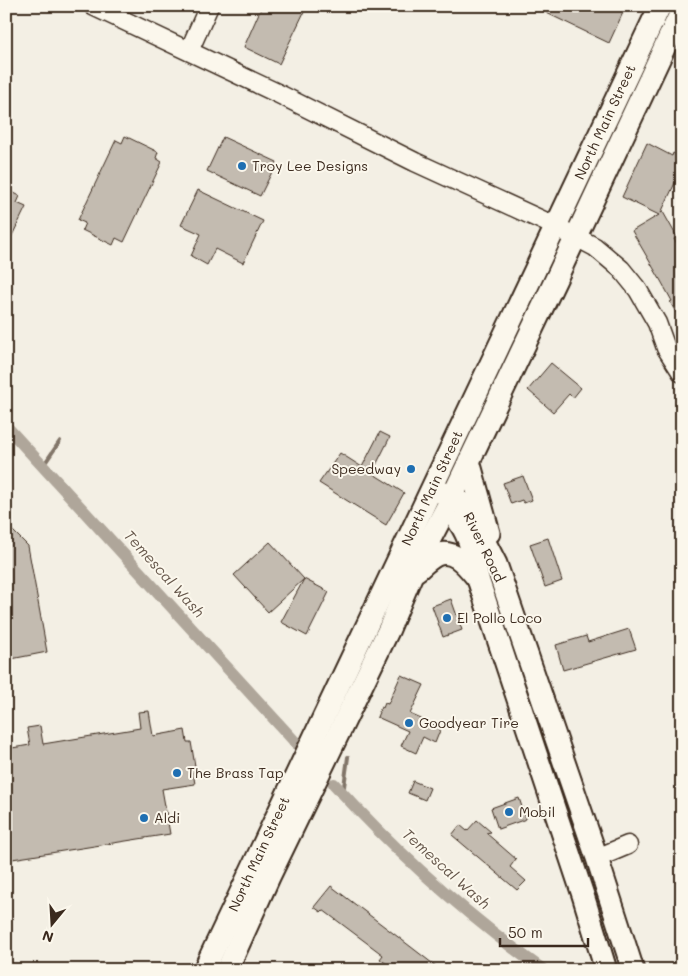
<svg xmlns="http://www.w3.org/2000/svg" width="688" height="976" font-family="Mali,sans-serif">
<rect width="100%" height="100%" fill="#f3efe4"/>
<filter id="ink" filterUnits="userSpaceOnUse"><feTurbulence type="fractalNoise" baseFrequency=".02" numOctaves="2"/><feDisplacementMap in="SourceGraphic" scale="10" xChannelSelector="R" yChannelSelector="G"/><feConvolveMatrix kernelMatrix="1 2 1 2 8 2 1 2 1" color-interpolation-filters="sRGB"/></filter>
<g filter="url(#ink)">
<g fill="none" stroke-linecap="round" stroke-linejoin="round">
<!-- stream -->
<g stroke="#817468" stroke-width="4">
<polyline points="43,466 60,441"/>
<polyline points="343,794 348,757"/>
</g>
<!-- canal -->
<g stroke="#afa69a" stroke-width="12">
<polyline points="6,426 297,744"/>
<path d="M334 784C398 854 466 915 543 970"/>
</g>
</g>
<!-- building -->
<g fill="#c3bbb0" stroke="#3b2a1e">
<polygon points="262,6 307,6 279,64 244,47"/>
<polygon points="532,6 626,6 609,43"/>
<polygon points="125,136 158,152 156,158 162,162 124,242 116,238 113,245 82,230 85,223 78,220 116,140 122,143"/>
<polygon points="223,137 277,162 260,196 207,171"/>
<polygon points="647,143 672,156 673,153 682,157 682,168 661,213 663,212 677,237 674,239 682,252 682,323 670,302 672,301 661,281 632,231 659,215 622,197"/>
<polygon points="6,189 20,196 17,203 26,207 6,248"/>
<polygon points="198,190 263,221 243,263 215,249 207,265 191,256 201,234 181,225"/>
<polygon points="551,363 581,388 573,398 569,394 553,412 528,390"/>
<polygon points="380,432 390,437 372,473 404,493 386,525 319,483 340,453 362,467"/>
<polygon points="523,476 532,500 524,503 522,500 511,504 503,483"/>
<polygon points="6,524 28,546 47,652 6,660"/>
<polygon points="548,538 562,581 545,587 530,544"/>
<polygon points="270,542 304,579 268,612 234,575"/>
<polygon points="304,579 329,592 307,636 281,622"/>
<polygon points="451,599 462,630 443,637 432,606"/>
<polygon points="629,629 636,649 563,670 556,645 586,636 588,642"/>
<polygon points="401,675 424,685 410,714 441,728 435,743 423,737 416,753 401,746 408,731 377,717 381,707 383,708 385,703 388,704"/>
<polygon points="149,711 153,736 185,730 187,742 191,742 196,772 193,772 195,784 162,789 170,834 6,860 6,749 30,745 27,728 40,726 43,744 140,728 138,712"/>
<polygon points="413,781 430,788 425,800 408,793"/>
<polygon points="519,798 526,819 498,829 491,808"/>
<polygon points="477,820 491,832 486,833 516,859 510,867 526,881 517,890 452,835 460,825 467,831"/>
<polygon points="331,886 389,930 441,970 395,970 380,959 383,955 323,910 321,912 314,907"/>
</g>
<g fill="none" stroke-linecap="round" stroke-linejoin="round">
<defs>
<g id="minor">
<polyline points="93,6 277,93 415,162 557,227 595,247 621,269 638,290 657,323 666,348 682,373"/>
<polyline points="189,51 209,6"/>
<polyline points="597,858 628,845"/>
</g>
<g id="major">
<polyline points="469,461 489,533"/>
<polyline points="440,492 453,495 464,506 471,515 496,564 597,858 633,970"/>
<path d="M459 522C471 539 474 559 478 579L583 895 606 970"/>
<path d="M416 571C422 566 428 560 435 556 453 546 468 567 478 579"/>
<polyline points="204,970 660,6"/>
<polyline points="227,970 269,877 389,629 413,572 453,495 556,279 682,10"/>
</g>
</defs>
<!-- minor casing -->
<use href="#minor" stroke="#3b2a1e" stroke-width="21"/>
<!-- major casing -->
<use href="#major" stroke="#3b2a1e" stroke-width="25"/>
<!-- minor -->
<use href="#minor" stroke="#fbf7ec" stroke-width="18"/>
<!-- major -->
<use href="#major" stroke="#fbf7ec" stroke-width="21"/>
</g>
</g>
<!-- markers -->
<g fill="#1f6fb2" stroke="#fbf7ec" stroke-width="2">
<circle cx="242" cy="166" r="5"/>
<circle cx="411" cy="469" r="5"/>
<circle cx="447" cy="618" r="5"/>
<circle cx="409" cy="723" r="5"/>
<circle cx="177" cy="773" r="5"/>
<circle cx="509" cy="812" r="5"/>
<circle cx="144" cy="818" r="5"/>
</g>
<g text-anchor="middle" stroke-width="4" stroke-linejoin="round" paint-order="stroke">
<!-- street labels -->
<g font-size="14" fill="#3b2a1e" stroke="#fbf7ec">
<text transform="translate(605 122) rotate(-65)" y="5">North Main Street</text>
<text transform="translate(432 488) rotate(-65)" y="5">North Main Street</text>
<text transform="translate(484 547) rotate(64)" y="5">River Road</text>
<text transform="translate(259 854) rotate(-65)" y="5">North Main Street</text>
</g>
<!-- poi labels -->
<g font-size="14" fill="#3b2a1e" stroke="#fbf7ec" text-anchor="start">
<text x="252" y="171">Troy Lee Designs</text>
<text x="401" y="474" text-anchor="end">Speedway</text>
<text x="457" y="623">El Pollo Loco</text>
<text x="419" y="728">Goodyear Tire</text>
<text x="187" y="778">The Brass Tap</text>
<text x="519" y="817">Mobil</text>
<text x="154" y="823">Aldi</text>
</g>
<!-- water labels -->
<g font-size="15" font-style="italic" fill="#645549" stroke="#fbf7ec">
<text transform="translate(164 574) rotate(48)" y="5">Temescal Wash</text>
<text transform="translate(446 869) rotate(42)" y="5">Temescal Wash</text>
</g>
</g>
<!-- margin -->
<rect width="688" height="976" fill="none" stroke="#fbf7ec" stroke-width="25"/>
<rect x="12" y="12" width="663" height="951" fill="none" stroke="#3b2a1e" stroke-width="2" filter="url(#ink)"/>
<!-- north arrow -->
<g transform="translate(52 924) rotate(198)" stroke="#fbf7ec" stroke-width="4" paint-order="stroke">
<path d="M0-4L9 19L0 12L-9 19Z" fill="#3b2a1e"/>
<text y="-8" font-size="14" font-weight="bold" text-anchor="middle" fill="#3b2a1e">N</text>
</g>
<!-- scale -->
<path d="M500 938v8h88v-8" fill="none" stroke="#3b2a1e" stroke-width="2.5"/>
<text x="508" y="938" font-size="15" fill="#3b2a1e" stroke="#fbf7ec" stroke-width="4" paint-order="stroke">50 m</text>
</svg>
